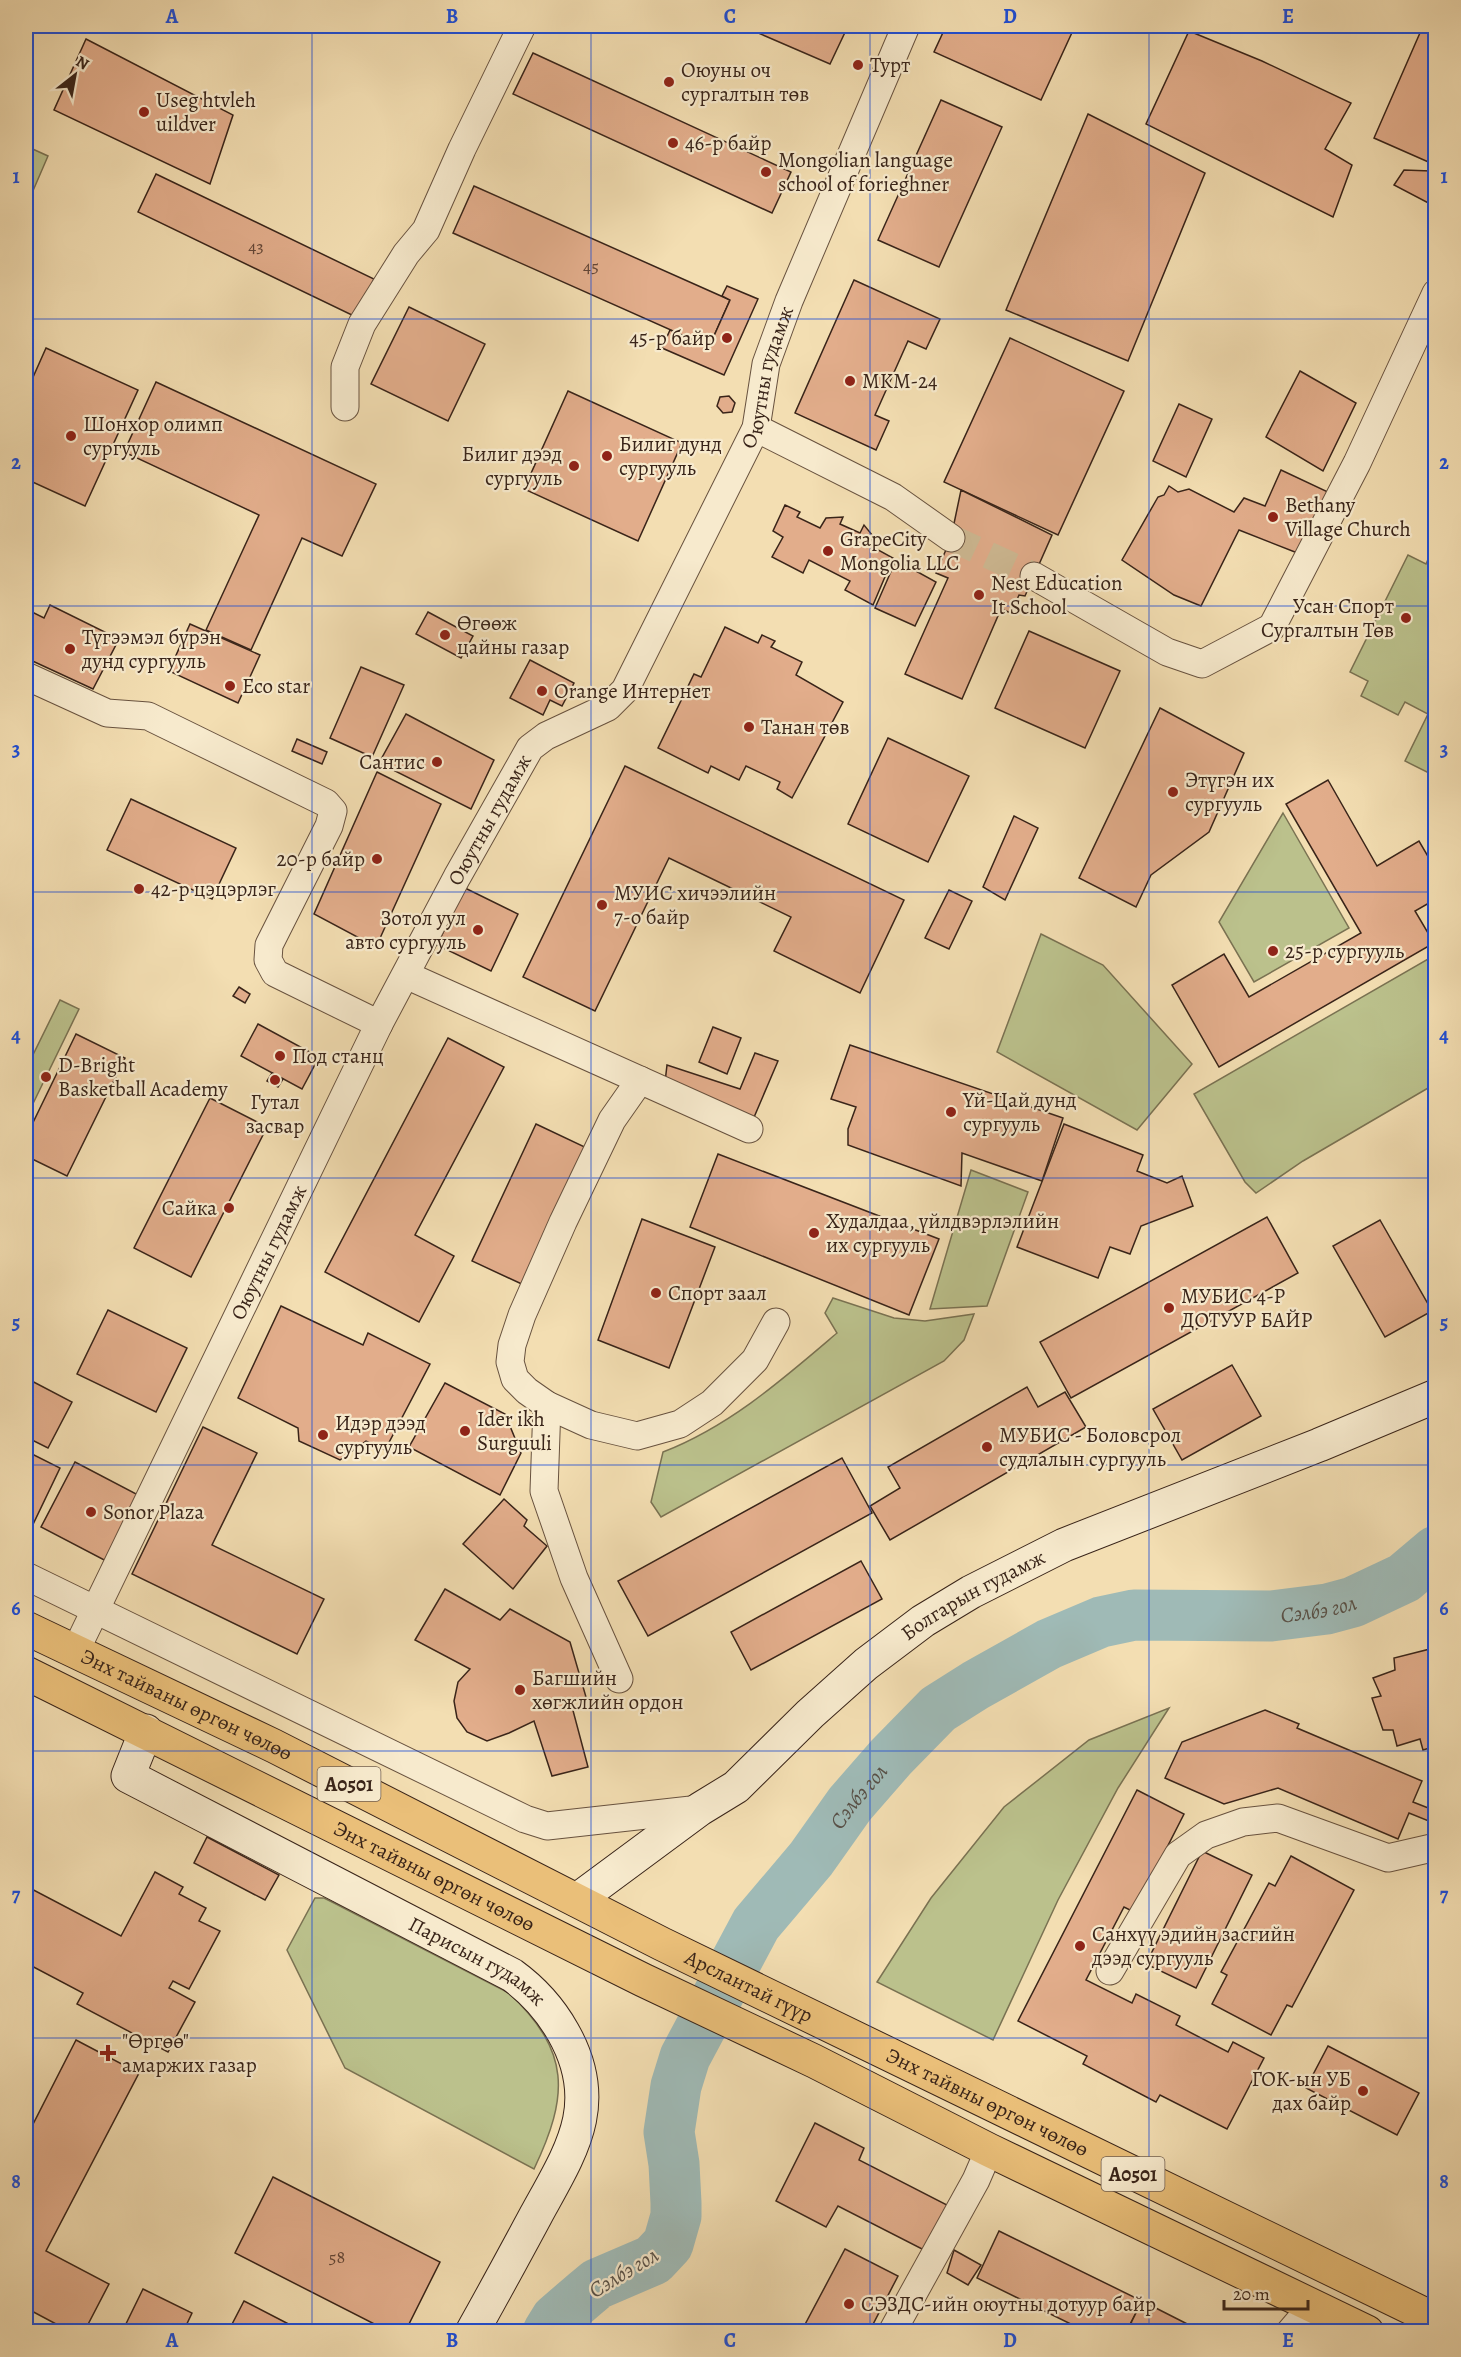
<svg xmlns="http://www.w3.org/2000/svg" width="1461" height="2357" font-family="Alegreya,serif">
<rect width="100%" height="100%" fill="#f3deb2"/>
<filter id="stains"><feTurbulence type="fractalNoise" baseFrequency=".00333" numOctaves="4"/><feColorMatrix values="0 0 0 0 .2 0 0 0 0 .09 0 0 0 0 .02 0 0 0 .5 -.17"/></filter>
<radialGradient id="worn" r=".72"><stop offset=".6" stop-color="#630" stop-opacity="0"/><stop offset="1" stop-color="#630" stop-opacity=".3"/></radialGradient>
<!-- green -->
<g fill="#bbc18c" stroke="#7a7252" stroke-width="1.5">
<polygon points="26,146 48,156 26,207"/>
<polygon points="1432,550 1436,552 1435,776 1405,761 1428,714 1405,702 1398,715 1361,696 1368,681 1350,672 1408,555 1426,564"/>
<polygon points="1283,813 1349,928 1254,982 1219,922"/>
<polygon points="1041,934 1103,965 1192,1064 1137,1130 997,1052"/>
<polygon points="1435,955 1435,1084 1303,1161 1256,1193 1245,1182 1194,1094"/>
<polygon points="60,1000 79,1009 26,1118 26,1069"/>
<polygon points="971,1170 1028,1192 987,1306 930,1309"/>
<path d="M833 1298 894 1318 925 1321 974 1314 964 1340 944 1361 661 1517 651 1502 663 1452C730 1426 783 1379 837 1333L825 1313Z"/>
<polygon points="1169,1708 1118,1788 1058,1900 993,2040 877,1982 931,1898 1004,1807 1089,1740"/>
<path d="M315 1898H324L336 1904 509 1993C571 2052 569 2095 534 2169L345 2068 287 1950Z"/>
</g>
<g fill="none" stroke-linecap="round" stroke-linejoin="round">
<!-- river -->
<path stroke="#9fbab6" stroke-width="51" id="s1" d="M548 2332 556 2319 585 2294 597 2284 653 2260 668 2244 676 2216V2203L674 2164 669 2132 676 2086 685 2057 756 1924 811 1859 850 1804 891 1757 938 1709 976 1685 1049 1644 1101 1622 1134 1615 1271 1616 1327 1609 1353 1602 1404 1578 1436 1551"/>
</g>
<!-- building -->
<g fill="#e2ad8b" stroke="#392419" stroke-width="1.5">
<polygon points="427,26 444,26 441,31"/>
<polygon points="742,26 848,26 830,64"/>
<polygon points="946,26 1075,26 1041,100 934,52"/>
<polygon points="1423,26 1436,26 1436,159 1433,164 1374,138"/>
<polygon points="1189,31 1262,61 1351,103 1325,149 1352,165 1333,217 1146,124"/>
<polygon points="86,39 233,115 210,184 54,110"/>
<polygon points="533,53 791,172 772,213 513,94"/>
<polygon points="941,100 1002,127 939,267 878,240"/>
<polygon points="1088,114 1205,173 1128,361 1006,310"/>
<polygon points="1436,163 1436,207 1394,185 1404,170 1431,171"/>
<polygon points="156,174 374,279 356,317 138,212"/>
<polygon points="474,186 730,300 709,347 453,233"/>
<polygon points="854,280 940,319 926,349 908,341 875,415 889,421 876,450 795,413"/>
<polygon points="727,286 758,299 724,375 662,348 670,330 709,347 730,300 722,296"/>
<polygon points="409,307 485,344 448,421 371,384"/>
<polygon points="1010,338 1124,391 1058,535 944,482"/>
<polygon points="46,348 138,390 85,506 26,479 26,393"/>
<polygon points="1300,371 1356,403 1323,471 1266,437"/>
<polygon points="156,382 376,484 342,556 302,538 251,650 206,630 259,515 124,452"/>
<polygon points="568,391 682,443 638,541 524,489"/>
<polygon points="729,396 735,403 732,412 723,413 717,406 720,397"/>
<polygon points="1179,404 1212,419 1186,477 1153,461"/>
<polygon points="1281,470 1328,492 1300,554 1239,530 1201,606 1174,595 1122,560 1158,497 1164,495 1169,486 1178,492 1189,489 1234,512 1244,498 1265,506"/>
<polygon points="961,490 1052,535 1025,596 1019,595 1011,613 1001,609 962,699 905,674 948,578 936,573 951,538"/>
<polygon points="785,505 800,512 797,517 820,528 826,518 843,517 840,524 860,533 864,525 873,536 869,545 893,558 873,605 845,590 850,581 809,560 803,573 772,557 783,537 773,531"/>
<polygon points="896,560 936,582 915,626 875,608"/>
<polygon points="50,605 119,639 93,689 26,658 26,609 44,618"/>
<polygon points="428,612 473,636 461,658 416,634"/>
<polygon points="190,624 260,655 238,703 169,671"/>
<polygon points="725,627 758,643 762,635 775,641 771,647 802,662 796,675 843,702 792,798 777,789 780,782 746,766 739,780 711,766 708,773 658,748 694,674 701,677"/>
<polygon points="1029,631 1120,671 1085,748 995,708"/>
<polygon points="530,660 574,683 562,706 550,700 543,715 510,698"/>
<polygon points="361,667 404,685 372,757 330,738"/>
<polygon points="1160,708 1244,753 1209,832 1151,875 1136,907 1079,878"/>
<polygon points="406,714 494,760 471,809 379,763"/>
<polygon points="888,738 969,776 928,862 848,824"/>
<polygon points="297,739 327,752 322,764 292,751"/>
<polygon points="625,766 904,900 860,993 774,951 791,917 669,858 595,1011 523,977"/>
<polygon points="377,772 441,804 376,947 314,914"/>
<polygon points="1328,780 1377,866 1419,841 1436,870 1436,899 1415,911 1434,943 1219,1067 1172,985 1224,954 1249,997 1361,933 1286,804"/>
<polygon points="131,799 236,848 212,899 107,850"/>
<polygon points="1014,816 1038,828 1005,900 983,887"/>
<polygon points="465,888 518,914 491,971 437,945"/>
<polygon points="949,890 972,901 949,949 925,938"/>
<polygon points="239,987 250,994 245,1003 233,996"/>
<polygon points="258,1024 319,1057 302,1089 241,1056"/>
<polygon points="713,1027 741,1038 727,1074 699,1062"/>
<polygon points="76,1034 125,1058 67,1176 26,1156 26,1137"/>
<polygon points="448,1038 504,1067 415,1235 454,1256 419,1322 325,1272"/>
<polygon points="850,1045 1063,1118 1042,1181 962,1153 961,1186 848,1145 848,1129 856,1107 831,1099"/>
<polygon points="755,1053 778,1061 749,1129 664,1091 667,1065 740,1089"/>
<polygon points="272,1073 283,1079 278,1087 267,1081"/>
<polygon points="210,1098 267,1127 191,1277 134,1248"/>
<polygon points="536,1124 589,1149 526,1286 472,1261"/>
<polygon points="1064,1124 1143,1155 1137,1171 1167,1183 1182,1176 1193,1206 1141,1226 1130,1254 1110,1247 1098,1278 1017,1247"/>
<polygon points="718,1154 939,1239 909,1315 690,1227"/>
<polygon points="1267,1217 1298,1273 1071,1398 1040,1342"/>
<polygon points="642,1219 715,1247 669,1368 598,1340"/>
<polygon points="1380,1220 1432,1311 1385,1337 1333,1246"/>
<polygon points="281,1306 363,1345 368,1333 430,1364 385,1450 366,1441 340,1460 299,1441 298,1428 238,1398"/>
<polygon points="108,1310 187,1348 156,1412 77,1374"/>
<polygon points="1232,1365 1261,1416 1182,1460 1153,1409"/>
<polygon points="26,1378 72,1402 48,1448 26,1437"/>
<polygon points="445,1383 505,1414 521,1453 500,1495 409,1447"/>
<polygon points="1027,1387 1038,1407 1065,1392 1086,1427 890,1540 870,1506 900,1488 888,1467"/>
<polygon points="203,1427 257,1453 212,1545 324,1599 297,1654 132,1574"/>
<polygon points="26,1451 60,1468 26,1539"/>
<polygon points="842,1458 872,1513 648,1636 618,1581"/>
<polygon points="75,1462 142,1497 108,1562 41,1527"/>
<polygon points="504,1499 527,1520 524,1526 547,1546 513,1589 463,1544"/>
<polygon points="861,1561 882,1599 751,1670 731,1632"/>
<polygon points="445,1589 500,1620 510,1609 570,1642 586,1697 571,1703 588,1767 552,1776 534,1721 509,1733 487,1741 467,1732 457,1718 454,1701 458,1682 470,1669 415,1640"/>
<polygon points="1430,1649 1433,1657 1436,1657 1436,1746 1423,1750 1420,1739 1397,1746 1393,1730 1383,1730 1372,1698 1381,1696 1373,1678 1395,1670 1394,1658"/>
<polygon points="1265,1710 1299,1724 1297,1728 1422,1781 1413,1802 1436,1811 1436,1824 1409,1813 1398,1839 1278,1788 1224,1804 1165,1778 1182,1742"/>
<polygon points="1137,1790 1184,1814 1134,1912 1124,1907 1086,1980 1132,2003 1136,1994 1180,2016 1176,2025 1228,2052 1233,2042 1264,2058 1227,2129 1160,2095 1156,2102 1083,2064 1087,2056 1018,2021"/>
<polygon points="207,1837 279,1875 265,1900 194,1863"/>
<polygon points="1202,1851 1252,1875 1196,1988 1146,1964"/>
<polygon points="1291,1856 1354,1890 1292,2007 1287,2005 1271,2035 1212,2004 1227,1975 1221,1972 1269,1883 1275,1886"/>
<polygon points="155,1872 183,1887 179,1894 206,1908 199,1921 220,1931 189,1989 173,1981 169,1988 195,2002 168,2052 77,2004 83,1993 26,1963 26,1886 121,1936"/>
<polygon points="76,2040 139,2073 46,2251 109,2284 84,2332 71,2332 26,2308 26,2138"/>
<polygon points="1328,2046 1419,2093 1397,2135 1306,2088"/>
<polygon points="815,2123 864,2148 859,2160 947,2205 924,2250 838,2206 826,2227 776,2201"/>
<polygon points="273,2177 440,2262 405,2332 390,2332 235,2253"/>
<polygon points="999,2231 1142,2301 1126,2332 1087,2332 977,2278"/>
<polygon points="845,2249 898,2276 869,2332 801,2332"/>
<polygon points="954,2250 981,2265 968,2285 947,2273"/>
<polygon points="143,2289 192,2313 183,2332 122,2332"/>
<polygon points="244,2301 304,2332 228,2332"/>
<polygon points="1142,2301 1203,2332 1148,2332 1131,2323"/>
<polygon points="1009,2324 1023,2332 1005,2332"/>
</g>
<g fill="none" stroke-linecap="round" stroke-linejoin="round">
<!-- street-tunnel -->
<polyline stroke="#ceb993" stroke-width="27" stroke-dasharray="27 14" stroke-linecap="butt" points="951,538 1034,576"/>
<defs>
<g id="street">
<polyline points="345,407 345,367 362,324 406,254 426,230 462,149 522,26"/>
<polyline points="756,428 893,497 951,538"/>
<polyline points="1034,576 1167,652 1202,664 1272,627 1357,463 1436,293"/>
<polyline points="26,676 107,713 148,716 326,803 333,811 329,826 269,945 268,960 275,973 379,1024"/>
<polyline points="406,975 749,1129"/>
<polyline points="640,1080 612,1120 563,1222 522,1315 512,1345 510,1362 515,1379 527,1391 547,1405 591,1425 637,1436 680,1424 712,1403 755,1360 776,1322"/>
<polyline points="547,1405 544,1491 574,1578 619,1679"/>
<polyline points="26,1576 525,1819 547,1826 700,1809"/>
<path id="s2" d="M75 1652 379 1024 457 877 530 748 546 736 608 707 625 690 756 428 766 364 789 301 906 26"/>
<polyline points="1110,1971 1178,1855 1206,1835 1243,1822 1278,1818 1388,1858 1436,1847"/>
<polyline points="892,2332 976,2180 989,2150"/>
<polyline points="1290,2332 1313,2305"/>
</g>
<g id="secondary">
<path id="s3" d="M146 1731 128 1776 512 1975C534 1991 550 2009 563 2032 604 2104 571 2151 536 2215 515 2254 494 2293 472 2332"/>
<path id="s4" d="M577 1900 700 1809 736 1787 810 1714 866 1664 923 1621 971 1592 1064 1545 1319 1445 1436 1396"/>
</g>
<g id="highway">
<path id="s5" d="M26 1628 274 1746 662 1944 1436 2320"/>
<path id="s6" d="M26 1673 643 1980 814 2061 989 2150 1367 2332"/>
</g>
</defs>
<!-- street casing -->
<use href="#street" stroke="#68523f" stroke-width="29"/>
<!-- secondary casing -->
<use href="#secondary" stroke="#392419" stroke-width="35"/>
<!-- highway casing -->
<use href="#highway" stroke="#392419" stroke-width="35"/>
<!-- street -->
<use href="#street" stroke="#f7eacd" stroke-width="27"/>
<!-- secondary -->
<use href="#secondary" stroke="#f7eacd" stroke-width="33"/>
<!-- highway -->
<use href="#highway" stroke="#eabf79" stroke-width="33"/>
</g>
<!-- grid -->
<path fill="none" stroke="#1d4ed8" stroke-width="1.5" stroke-opacity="0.55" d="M312 26V2332M591 26V2332M870 26V2332M1149 26V2332M26 319H1436M26 606H1436M26 892H1436M26 1178H1436M26 1465H1436M26 1751H1436M26 2038H1436"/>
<!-- markers -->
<g fill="#8f2418" stroke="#f7eacd" stroke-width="2">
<circle cx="858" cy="65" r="6"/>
<circle cx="669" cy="82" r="6"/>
<circle cx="144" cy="112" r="6"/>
<circle cx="673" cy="143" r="6"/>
<circle cx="766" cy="172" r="6"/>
<circle cx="727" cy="338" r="6"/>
<circle cx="850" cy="381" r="6"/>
<circle cx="71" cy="436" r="6"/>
<circle cx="607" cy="456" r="6"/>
<circle cx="574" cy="466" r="6"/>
<circle cx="1273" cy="517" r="6"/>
<circle cx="828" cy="551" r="6"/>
<circle cx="979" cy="595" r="6"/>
<circle cx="1406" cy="618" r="6"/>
<circle cx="445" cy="635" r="6"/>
<circle cx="70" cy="649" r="6"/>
<circle cx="230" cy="686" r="6"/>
<circle cx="542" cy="691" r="6"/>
<circle cx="749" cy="727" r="6"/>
<circle cx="437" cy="762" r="6"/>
<circle cx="1173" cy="792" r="6"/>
<circle cx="377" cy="859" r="6"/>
<circle cx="139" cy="889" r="6"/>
<circle cx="602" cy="905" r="6"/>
<circle cx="478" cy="930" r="6"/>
<circle cx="1273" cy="951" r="6"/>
<circle cx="280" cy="1056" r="6"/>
<circle cx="46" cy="1077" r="6"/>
<circle cx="275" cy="1080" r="6"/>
<circle cx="951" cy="1112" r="6"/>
<circle cx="229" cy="1208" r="6"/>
<circle cx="814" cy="1233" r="6"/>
<circle cx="656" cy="1293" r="6"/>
<circle cx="1169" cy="1308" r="6"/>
<circle cx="465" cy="1431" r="6"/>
<circle cx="323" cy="1435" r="6"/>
<circle cx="987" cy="1447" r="6"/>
<circle cx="91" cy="1512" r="6"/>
<circle cx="520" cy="1690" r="6"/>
<circle cx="1080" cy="1946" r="6"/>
<path d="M105 2044h6v6h6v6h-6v6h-6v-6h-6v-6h6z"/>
<circle cx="1363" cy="2091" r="6"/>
<circle cx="849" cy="2304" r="6"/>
</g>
<g text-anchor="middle" stroke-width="4.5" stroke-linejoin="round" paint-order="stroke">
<!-- number labels -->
<g font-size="18" fill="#634636">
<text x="256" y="252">43</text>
<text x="591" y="272">45</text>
<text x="337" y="2263">58</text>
</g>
<!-- shield labels -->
<g fill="#f7eacd" stroke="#725f4f" stroke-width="1.5">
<rect x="317.5" y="1767" width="63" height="34" rx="4.5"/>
<rect x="1101.5" y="2157" width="63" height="34" rx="4.5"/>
</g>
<g font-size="20" font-weight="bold" fill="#392419">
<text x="349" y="1791">A0501</text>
<text x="1133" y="2181">A0501</text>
</g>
<!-- poi labels -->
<g font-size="21" fill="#392419" stroke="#f7eacd" text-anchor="start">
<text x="870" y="72">Турт</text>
<text x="681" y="77">Оюуны оч<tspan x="681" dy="24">сургалтын төв</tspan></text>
<text x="156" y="107">Useg htvleh<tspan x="156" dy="24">uildver</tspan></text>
<text x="685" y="150">46-р байр</text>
<text x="778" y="167">Mongolian language<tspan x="778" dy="24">school of forieghner</tspan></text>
<text x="715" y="345" text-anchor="end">45-р байр</text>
<text x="862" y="388">MKM-24</text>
<text x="83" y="431">Шонхор олимп<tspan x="83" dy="24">сургууль</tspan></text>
<text x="619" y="451">Билиг дунд<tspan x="619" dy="24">сургууль</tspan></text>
<text x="562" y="461" text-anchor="end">Билиг дээд<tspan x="562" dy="24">сургууль</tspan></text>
<text x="1285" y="512">Bethany<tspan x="1285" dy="24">Village Church</tspan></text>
<text x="840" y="546">GrapeCity<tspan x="840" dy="24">Mongolia LLC</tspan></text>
<text x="991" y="590">Nest Education<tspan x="991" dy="24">It School</tspan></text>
<text x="1394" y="613" text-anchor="end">Усан Спорт<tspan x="1394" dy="24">Сургалтын Төв</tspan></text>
<text x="457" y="630">Өгөөж<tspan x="457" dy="24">цайны газар</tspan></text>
<text x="82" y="644">Түгээмэл бүрэн<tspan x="82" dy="24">дунд сургууль</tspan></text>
<text x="242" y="693">Eco star</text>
<text x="554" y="698">Orange Интернет</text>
<text x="761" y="734">Танан төв</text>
<text x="425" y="769" text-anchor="end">Сантис</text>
<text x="1185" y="787">Этүгэн их<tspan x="1185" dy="24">сургууль</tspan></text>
<text x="365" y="866" text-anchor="end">20-p байр</text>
<text x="151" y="896">42-р цэцэрлэг</text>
<text x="614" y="900">МУИС хичээлийн<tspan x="614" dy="24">7-о байр</tspan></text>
<text x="466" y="925" text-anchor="end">Зотол уул<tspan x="466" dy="24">авто сургууль</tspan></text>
<text x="1285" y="958">25-р сургууль</text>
<text x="292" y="1063">Под станц</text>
<text x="58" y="1072">D-Bright<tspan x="58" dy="24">Basketball Academy</tspan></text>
<text x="963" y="1107">Үй-Цай дунд<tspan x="963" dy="24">сургууль</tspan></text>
<text x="275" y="1109" text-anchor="middle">Гутал<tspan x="275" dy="24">засвар</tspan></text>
<text x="217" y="1215" text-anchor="end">Сайка</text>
<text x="826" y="1228">Худалдаа, үйлдвэрлэлийн<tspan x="826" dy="24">их сургууль</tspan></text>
<text x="668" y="1300">Спорт заал</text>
<text x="1181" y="1303">МУБИС 4-Р<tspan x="1181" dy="24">ДОТУУР БАЙР</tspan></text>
<text x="477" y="1426">Ider ikh<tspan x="477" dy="24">Surguuli</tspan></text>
<text x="335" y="1430">Идэр дээд<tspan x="335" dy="24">сургууль</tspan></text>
<text x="999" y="1442">МУБИС - Боловсрол<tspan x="999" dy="24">судлалын сургууль</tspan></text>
<text x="103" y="1519">Sonor Plaza</text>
<text x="532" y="1685">Багшийн<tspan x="532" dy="24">хөгжлийн ордон</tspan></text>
<text x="1092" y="1941">Санхүү эдийн засгийн<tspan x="1092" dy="24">дээд сургууль</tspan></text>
<text x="122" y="2048">"Өргөө"<tspan x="122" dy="24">амаржих газар</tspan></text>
<text x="1351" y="2086" text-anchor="end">ГОК-ын УБ<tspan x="1351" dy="24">дах байр</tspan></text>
<text x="861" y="2311">СЭЗДС-ийн оюутны дотуур байр</text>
</g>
<!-- street labels -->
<g font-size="21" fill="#392419" stroke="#f7eacd">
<text dy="7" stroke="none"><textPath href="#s2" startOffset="1470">Оюутны гудамж</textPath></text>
<text dy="7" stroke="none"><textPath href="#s2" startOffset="930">Оюутны гудамж</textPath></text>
<text dy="7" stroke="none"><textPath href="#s2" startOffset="444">Оюутны гудамж</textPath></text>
<text dy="7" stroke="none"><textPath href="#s4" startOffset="502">Болгарын гудамж</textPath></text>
<text dy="7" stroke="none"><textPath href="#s5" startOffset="178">Энх тайваны өргөн чөлөө</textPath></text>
<text dy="7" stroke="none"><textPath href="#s6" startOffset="456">Энх тайвны өргөн чөлөө</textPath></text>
<text dy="7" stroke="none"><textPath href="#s3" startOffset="444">Парисын гудамж</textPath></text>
<text dy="7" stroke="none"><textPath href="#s5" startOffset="807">Арслантай гүүр</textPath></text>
<text dy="7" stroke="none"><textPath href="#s5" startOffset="1072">Энх тайвны өргөн чөлөө</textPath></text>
</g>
<!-- water labels -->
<g font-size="22" font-style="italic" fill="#585148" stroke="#f7eacd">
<text dy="8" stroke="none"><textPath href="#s1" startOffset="1179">Сэлбэ гол</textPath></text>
<text dy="8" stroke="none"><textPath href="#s1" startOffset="657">Сэлбэ гол</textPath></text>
<text transform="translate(623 2272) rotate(-31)" y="8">Сэлбэ гол</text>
</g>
</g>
<!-- margin -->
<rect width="1461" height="2357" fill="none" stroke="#f3deb2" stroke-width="66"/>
<!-- north arrow -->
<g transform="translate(75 75) rotate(31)" stroke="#f7eacd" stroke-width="4.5" paint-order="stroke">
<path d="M0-4.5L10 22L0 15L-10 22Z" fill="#392419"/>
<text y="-9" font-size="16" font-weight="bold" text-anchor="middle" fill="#392419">N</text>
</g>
<!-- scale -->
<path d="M1224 2300v9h84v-9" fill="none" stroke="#392419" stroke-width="3"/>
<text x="1233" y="2300" font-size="18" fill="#392419" stroke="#f7eacd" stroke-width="4.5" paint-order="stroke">20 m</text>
<rect x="33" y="33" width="1395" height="2291" fill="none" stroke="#1d4ed8" stroke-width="2"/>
<g font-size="20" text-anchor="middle" font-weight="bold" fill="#1d4ed8">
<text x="172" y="23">A</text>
<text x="452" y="23">B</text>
<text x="730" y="23">C</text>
<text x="1010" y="23">D</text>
<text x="1288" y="23">E</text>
<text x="16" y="183">1</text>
<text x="1444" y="183">1</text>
<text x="16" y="469">2</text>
<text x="1444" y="469">2</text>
<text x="16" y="756">3</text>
<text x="1444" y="756">3</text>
<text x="16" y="1042">4</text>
<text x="1444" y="1042">4</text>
<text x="16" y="1329">5</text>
<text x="1444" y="1329">5</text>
<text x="16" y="1615">6</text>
<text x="1444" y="1615">6</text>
<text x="16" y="1901">7</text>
<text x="1444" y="1901">7</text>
<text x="16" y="2188">8</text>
<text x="1444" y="2188">8</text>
<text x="172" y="2347">A</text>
<text x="452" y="2347">B</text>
<text x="730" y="2347">C</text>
<text x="1010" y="2347">D</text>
<text x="1288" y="2347">E</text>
</g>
<rect width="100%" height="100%" filter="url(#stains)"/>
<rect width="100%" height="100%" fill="url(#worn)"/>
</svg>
